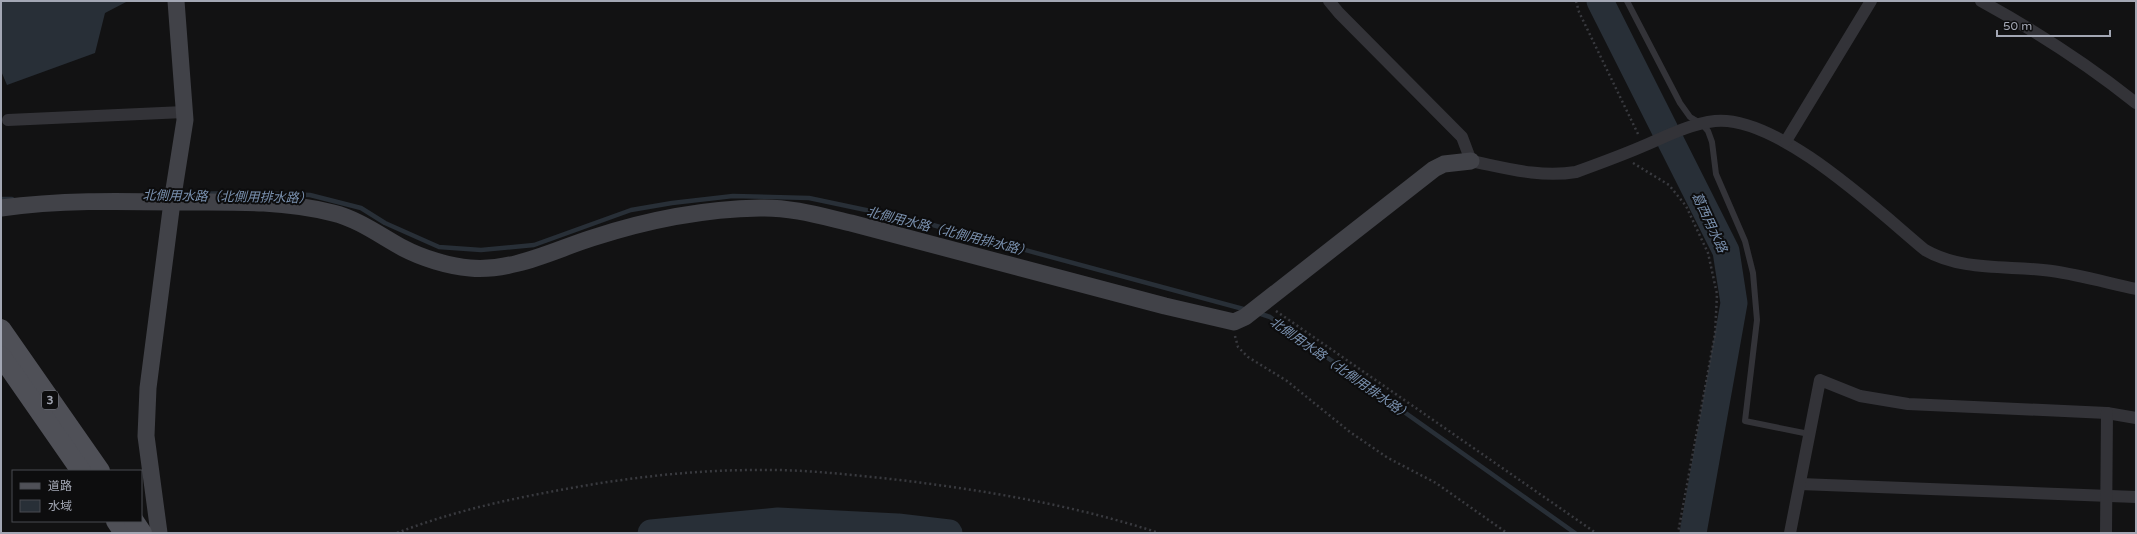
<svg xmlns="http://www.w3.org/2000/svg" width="2137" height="534" font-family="'Varela Round','Noto Sans JP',sans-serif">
<rect width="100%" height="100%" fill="#121213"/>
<!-- water -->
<polygon fill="#282f37" points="1,1 128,1 105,13 95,53 7,85 1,71"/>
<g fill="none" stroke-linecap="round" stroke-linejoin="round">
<!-- stream -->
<g stroke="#282f37" stroke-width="4.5">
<polyline points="177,194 251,193 310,195 361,208 385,223 439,247 481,250 534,245 631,210 672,203 733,196 809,198 918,221 1247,310"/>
<polyline points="1,199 12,199"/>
<polyline points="1258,313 1270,317 1575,533"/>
</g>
<!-- river -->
<g stroke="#282f37" stroke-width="27">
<polyline points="1600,1 1726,251 1734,303 1693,533"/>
<polyline points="651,533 778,521 898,527 949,533"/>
</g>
<!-- path -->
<g stroke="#393a3f" stroke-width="2.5" stroke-dasharray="2 3" stroke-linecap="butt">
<polyline points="1576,1 1579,12 1638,134"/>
<polyline points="1633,163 1669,185 1686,206 1708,253 1717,294 1715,334 1678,533"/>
<polyline points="1276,311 1596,533"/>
<polyline points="1235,336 1238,347 1248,357 1287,381 1350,432 1388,458 1436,483 1507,533"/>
<path d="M397 533C443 515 491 503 539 494 610 480 684 470 756 470 804 469 852 475 900 480 988 491 1074 505 1159 533"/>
</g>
<!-- lane -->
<polyline stroke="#333338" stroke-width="6" points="1627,1 1680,103 1690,117 1702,124 1708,131 1712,142 1716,174 1745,241 1753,273 1757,320 1745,421 1809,434"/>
<!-- street -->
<g stroke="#333338" stroke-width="12">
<path d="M1329 1 1339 13 1462 137 1471 161C1506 168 1540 178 1576 172 1598 164 1620 156 1641 147 1665 137 1689 124 1715 121 1778 115 1878 211 1925 250 1963 272 2010 265 2052 271 2080 275 2108 283 2136 289"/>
<path d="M1981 1C2036 31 2087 64 2136 103"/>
<polyline points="8,120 184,112"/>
<polyline points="1786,141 1871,1"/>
<polyline points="1800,484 2136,497"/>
<polyline points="1790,533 1820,380 1860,396 1908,404 2107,413 2136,418"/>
<polyline points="2106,533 2107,413"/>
</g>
<!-- secondary -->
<g stroke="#414248" stroke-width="17">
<path d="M1 208C59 200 118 201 176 202 228 202 281 200 333 213 358 219 381 236 403 248 422 258 448 266 470 268 512 272 554 250 592 238 647 220 703 209 760 208 790 207 821 216 851 223L1165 306 1234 322 1245 317 1434 169 1444 164 1471 161"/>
<polyline points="159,533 146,436 148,388 172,202 185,120 176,1"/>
</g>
<!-- primary -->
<g stroke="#4f5057" stroke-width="20">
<polyline points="1,329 100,471"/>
<polyline points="1,356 81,471"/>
<polyline points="116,521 124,533"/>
<polyline points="134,521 142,533"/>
</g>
</g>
<g text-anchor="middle" stroke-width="4" stroke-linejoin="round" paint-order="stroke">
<!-- shield labels -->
<rect fill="#0d0d0e" stroke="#767982" stroke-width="1" x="42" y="391" width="16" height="18" rx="3"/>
<g font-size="11" font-weight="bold" fill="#a3a7b4">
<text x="50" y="404">3</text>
</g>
<!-- water labels -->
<g font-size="13" font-style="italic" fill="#7a91af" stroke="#0d0d0e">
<text transform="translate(227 196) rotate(1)" y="5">北側用水路（北側用排水路）</text>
<text transform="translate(1710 222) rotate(65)" y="5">葛西用水路</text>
<text transform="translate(949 231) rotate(14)" y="5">北側用水路（北側用排水路）</text>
<text transform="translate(1341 368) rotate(35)" y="5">北側用水路（北側用排水路）</text>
</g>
</g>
<!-- border -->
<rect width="2137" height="534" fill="none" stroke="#a3a7b4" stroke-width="4"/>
<!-- legend -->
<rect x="12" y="470" width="130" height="52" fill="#0d0d0e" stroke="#494b50"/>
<rect x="20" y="483" width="20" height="6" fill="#4f5057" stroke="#494b50"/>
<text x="48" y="490" font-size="12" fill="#a3a7b4">道路</text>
<rect x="20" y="500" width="20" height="12" fill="#282f37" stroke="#494b50"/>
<text x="48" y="510" font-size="12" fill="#a3a7b4">水域</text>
<!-- scale -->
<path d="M1997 30v6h113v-6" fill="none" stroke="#a3a7b4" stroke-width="2"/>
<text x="2003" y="30" font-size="12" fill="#a3a7b4" stroke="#0d0d0e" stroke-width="3" paint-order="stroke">50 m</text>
</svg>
